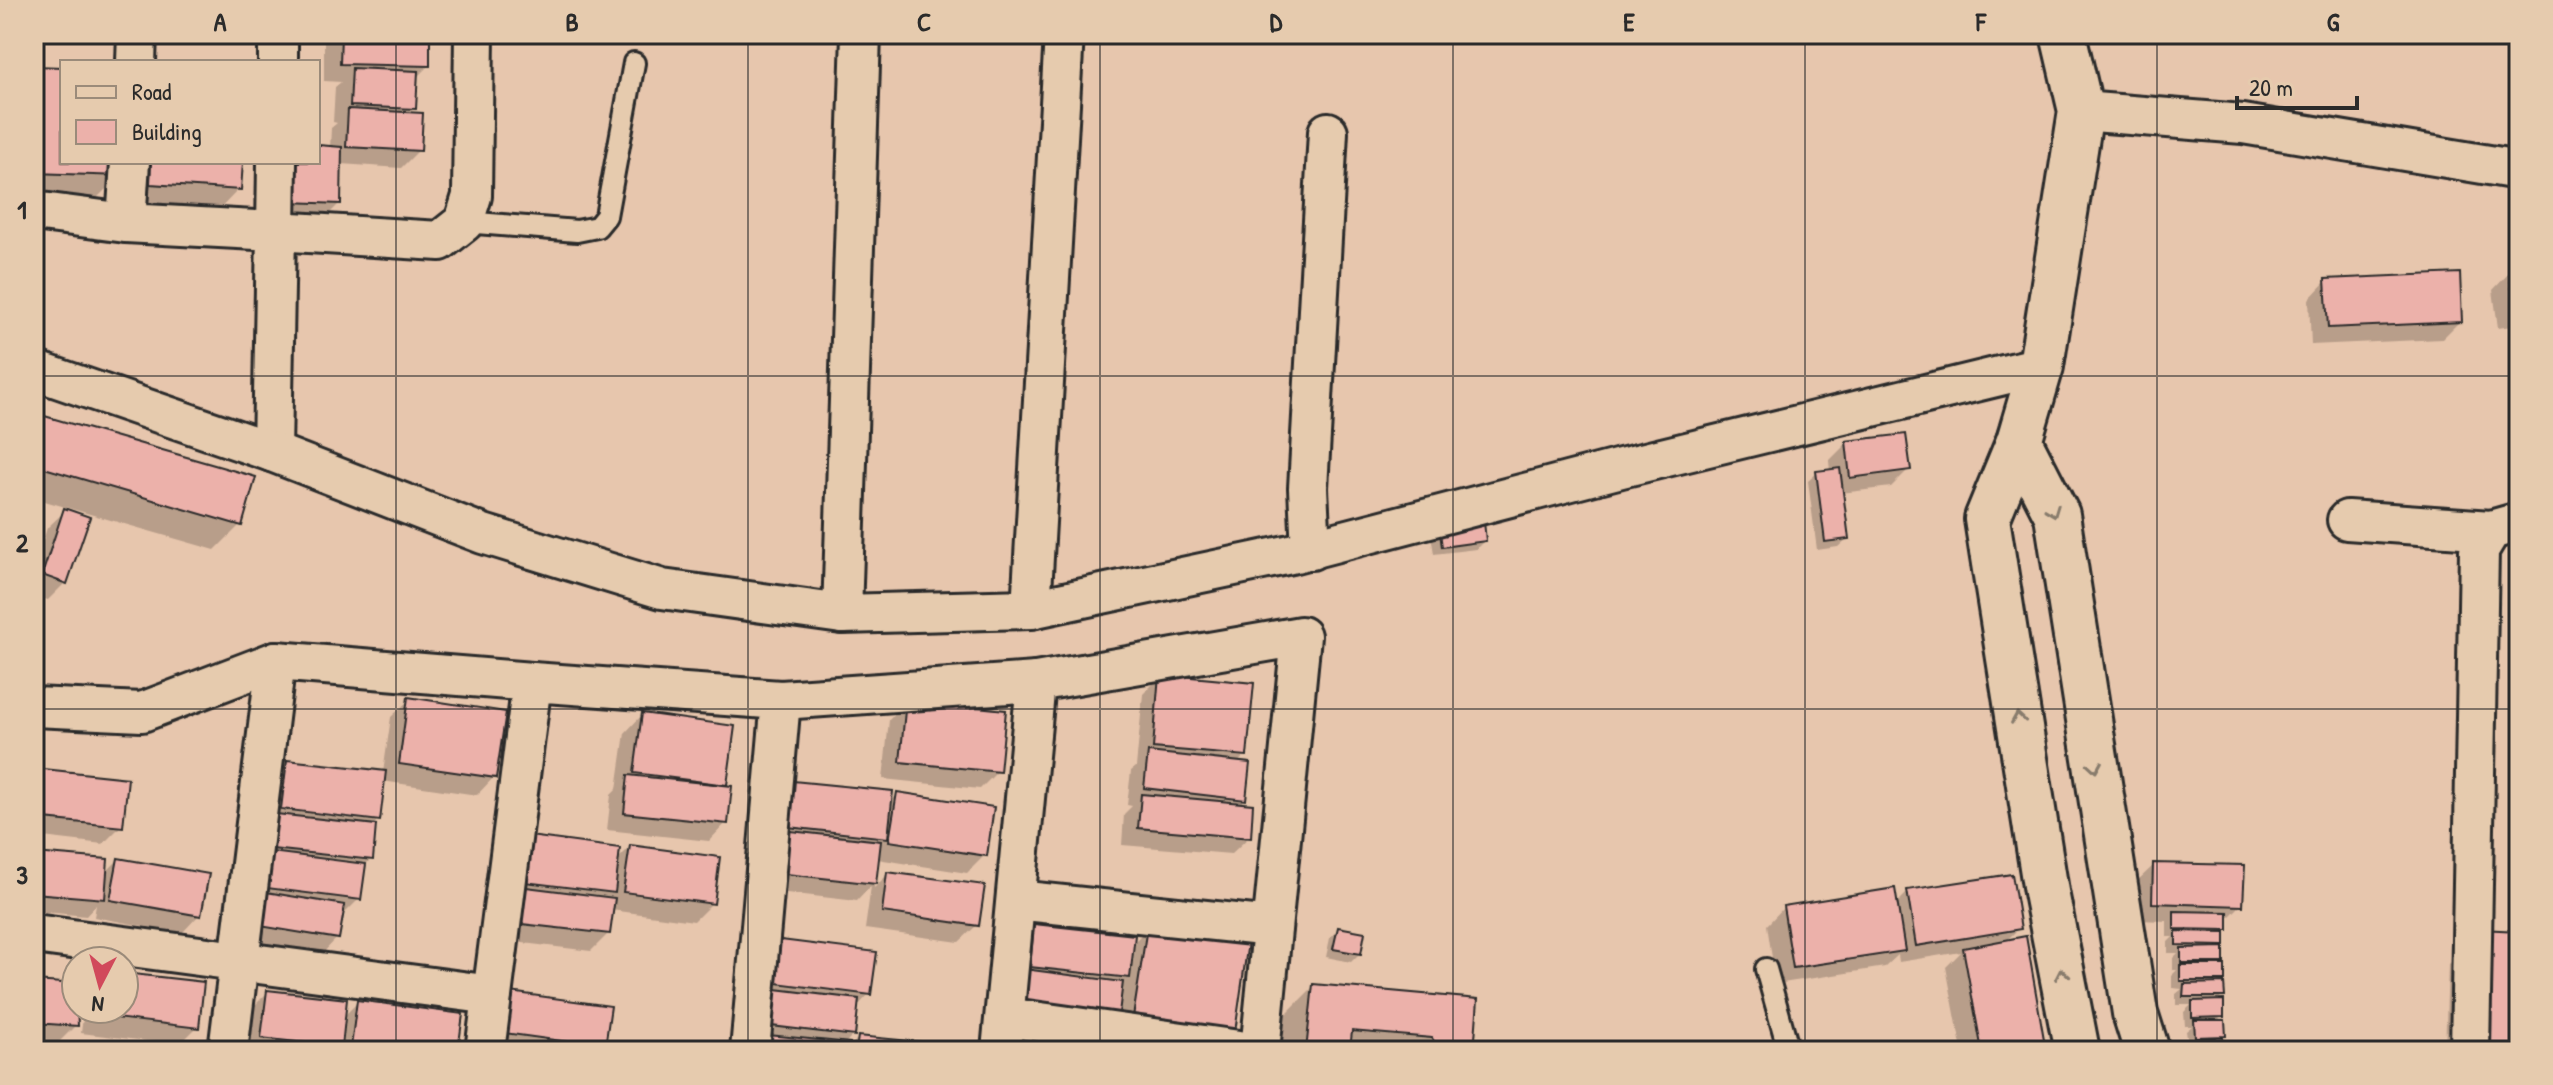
<svg xmlns="http://www.w3.org/2000/svg" width="2553" height="1085" font-family="'Patrick Hand',sans-serif">
<rect width="100%" height="100%" fill="#e7c6ad"/>
<filter id="ink" filterUnits="userSpaceOnUse"><feTurbulence type="fractalNoise" baseFrequency=".0125" numOctaves="2"/><feDisplacementMap in="SourceGraphic" scale="16" xChannelSelector="R" yChannelSelector="G"/><feConvolveMatrix kernelMatrix="1 2 1 2 8 2 1 2 1" color-interpolation-filters="sRGB"/></filter>
<g filter="url(#ink)">
<!-- shadow -->
<g fill="#0003">
<polygon points="331,34 428,34 428,66 416,78 414,108 408,114 419,150 401,168 340,164 339,204 322,221 273,219 318,162 318,147 330,148 331,128 337,123 333,122 335,87 341,82 324,81 324,41"/>
<polygon points="598,34 675,34 667,42"/>
<polygon points="34,68 62,69 62,162 120,175 94,201 34,199"/>
<polygon points="128,162 241,162 239,189 214,215 125,209"/>
<polygon points="2519,271 2519,325 2498,328 2493,290 2510,272"/>
<polygon points="2326,281 2460,321 2442,339 2311,345 2309,299"/>
<polygon points="34,415 240,525 215,550 34,498"/>
<polygon points="1847,443 1909,469 1891,487 1841,493 1847,539 1838,547 1817,550 1808,481 1817,473 1830,471 1829,461"/>
<polygon points="65,511 65,583 48,600 34,596 34,567 47,528"/>
<polygon points="1430,528 1484,541 1476,549 1434,554"/>
<polygon points="1160,677 1245,755 1237,764 1245,799 1239,804 1249,837 1231,854 1122,845 1124,814 1132,806 1127,805 1131,771 1136,767 1143,694"/>
<polygon points="409,700 494,777 477,795 382,781 378,820 371,827 371,859 364,866 359,899 341,917 337,938 320,956 244,944 270,780 288,762 383,773 391,717"/>
<polygon points="906,702 998,771 980,789 883,779 889,720"/>
<polygon points="642,715 733,727 724,788 726,823 709,841 607,830 611,795 617,789 625,733"/>
<polygon points="34,770 121,826 103,844 34,836"/>
<polygon points="794,783 890,802 898,794 985,855 967,873 877,859 874,888 888,874 977,925 959,942 865,929 871,886 857,901 760,890 776,800"/>
<polygon points="630,847 712,903 694,921 611,910 608,934 591,951 497,940 505,855 616,861"/>
<polygon points="34,855 105,873 118,860 199,915 182,933 94,917 96,905 86,916 34,911"/>
<polygon points="2154,865 2241,905 2226,920 2226,929 2223,932 2222,962 2218,967 2223,980 2218,985 2223,996 2216,1002 2222,1016 2216,1022 2223,1022 2221,1051 2189,1051 2186,1031 2192,1026 2185,1026 2184,1012 2191,1005 2176,1005 2176,994 2182,989 2172,988 2172,975 2177,970 2173,970 2173,958 2178,953 2168,953 2168,942 2173,937 2167,937 2167,921 2135,920 2136,882"/>
<polygon points="1908,892 2019,928 2005,942 2043,1044 2037,1051 1962,1051 1946,967 1961,952 1899,962 1898,955 1885,967 1776,984 1767,925 1784,907 1895,905"/>
<polygon points="1035,926 1131,945 1147,929 1233,1031 1002,1025 1017,944"/>
<polygon points="1338,929 1360,953 1351,962 1326,957 1330,938"/>
<polygon points="2481,931 2519,933 2519,1051 2445,1051 2448,964"/>
<polygon points="756,959 869,994 856,1008 853,1035 844,1044 847,1050 858,1038 959,1051 755,1051"/>
<polygon points="124,975 197,1027 179,1045 81,1033 84,1009 124,1009"/>
<polygon points="34,983 76,1025 58,1043 34,1041"/>
<polygon points="1314,986 1473,1040 1483,1051 1278,1051 1281,1019"/>
<polygon points="268,992 343,1017 358,1002 456,1051 245,1051 250,1010"/>
<polygon points="493,1012 603,1046 599,1051 493,1051"/>
<polygon points="1026,1038 1127,1051 1013,1051"/>
</g>
<!-- building -->
<g fill="#ecb1aa" stroke="#2b2b2b" stroke-width="2">
<polygon points="341,34 430,34 430,66 340,64"/>
<polygon points="34,66 62,67 62,162 122,162 122,176 34,173 34,130 40,131 41,101 34,100"/>
<polygon points="352,68 418,71 416,109 350,106"/>
<polygon points="348,109 423,113 421,151 346,147"/>
<polygon points="318,145 342,147 341,204 290,202 290,162 318,162"/>
<polygon points="151,162 243,162 241,190 150,184"/>
<polygon points="2519,269 2519,310 2515,311 2509,270"/>
<polygon points="2460,273 2462,322 2328,328 2325,279"/>
<polygon points="34,413 256,477 242,526 34,465"/>
<polygon points="1906,434 1911,470 1850,478 1846,441"/>
<polygon points="1840,468 1849,539 1825,542 1816,471"/>
<polygon points="64,508 90,517 67,584 42,575"/>
<polygon points="1483,512 1486,541 1442,547 1438,518"/>
<polygon points="1159,674 1254,683 1247,756 1153,748"/>
<polygon points="408,697 506,712 496,778 399,764"/>
<polygon points="906,700 1006,710 1000,772 900,762"/>
<polygon points="642,713 735,726 727,785 634,773"/>
<polygon points="1148,752 1250,763 1246,800 1144,788"/>
<polygon points="287,760 386,771 380,821 281,809"/>
<polygon points="34,768 128,778 123,827 34,818"/>
<polygon points="628,775 732,786 728,824 624,813"/>
<polygon points="793,781 893,791 888,838 788,827"/>
<polygon points="897,792 994,807 987,856 889,841"/>
<polygon points="1141,794 1253,804 1251,838 1138,828"/>
<polygon points="267,813 376,825 373,860 263,848"/>
<polygon points="781,830 881,841 876,884 777,873"/>
<polygon points="522,835 620,848 615,893 516,881"/>
<polygon points="630,845 720,857 714,904 623,892"/>
<polygon points="263,851 366,864 361,900 259,887"/>
<polygon points="34,853 108,859 105,899 34,893"/>
<polygon points="118,858 209,874 201,916 110,900"/>
<polygon points="2153,863 2245,865 2243,906 2152,903"/>
<polygon points="887,872 985,885 979,926 882,912"/>
<polygon points="2012,874 2021,929 1916,946 1907,890"/>
<polygon points="518,886 615,898 610,934 513,923"/>
<polygon points="1895,888 1905,951 1793,968 1783,906"/>
<polygon points="266,892 345,905 339,939 260,926"/>
<polygon points="2174,911 2228,912 2228,930 2174,929"/>
<polygon points="1034,924 1135,935 1130,978 1030,967"/>
<polygon points="1147,927 1248,942 1235,1032 1133,1017"/>
<polygon points="1338,927 1365,932 1361,954 1333,949"/>
<polygon points="2480,929 2519,931 2519,1051 2476,1051"/>
<polygon points="2176,931 2225,932 2225,946 2176,945"/>
<polygon points="2026,936 2045,1045 2011,1051 1982,1051 1963,948"/>
<polygon points="773,939 877,952 871,995 768,982"/>
<polygon points="2224,947 2224,963 2181,963 2181,948"/>
<rect x="2180" y="965" width="45" height="16"/>
<polygon points="1024,969 1123,982 1118,1021 1019,1008"/>
<polygon points="124,973 204,982 199,1028 98,1016 99,1009 124,1009"/>
<polygon points="34,981 76,984 78,1026 34,1023"/>
<polygon points="2224,983 2225,997 2183,997 2184,984"/>
<polygon points="1313,984 1478,999 1475,1039 1485,1051 1440,1051 1432,1038 1352,1031 1350,1051 1306,1051"/>
<polygon points="767,988 859,999 855,1036 763,1025"/>
<polygon points="267,990 347,999 342,1047 261,1038"/>
<polygon points="510,992 611,1006 605,1047 504,1033"/>
<polygon points="357,1000 463,1014 458,1051 381,1051 351,1047"/>
<polygon points="2224,1000 2224,1017 2192,1018 2192,1001"/>
<polygon points="2194,1020 2225,1020 2226,1036 2195,1037"/>
<polygon points="768,1035 850,1043 849,1051 767,1051"/>
<polygon points="858,1036 962,1046 961,1051 856,1051"/>
<polygon points="1026,1036 1129,1051 1024,1051"/>
<rect x="2198" y="1038" width="25" height="13"/>
</g>
<g fill="none" stroke-linecap="round" stroke-linejoin="round">
<defs>
<g id="service">
<polyline points="464,222 577,231 597,227 606,216 634,63"/>
<polyline points="1766,969 1789,1051"/>
</g>
<g id="minor">
<polyline points="278,34 278,62"/>
<polyline points="136,62 137,34"/>
<polyline points="2081,111 2243,124 2519,170"/>
<polyline points="130,162 126,223 276,231 272,452"/>
<polyline points="277,162 276,231 440,241 464,222 472,196 474,34"/>
<polyline points="34,211 126,223"/>
<polyline points="34,370 272,452 483,534 662,589 842,614 861,34"/>
<polyline points="2347,520 2491,530"/>
<polyline points="1311,550 1308,488 1328,132"/>
<polyline points="1031,609 1291,554 1621,468 2041,366"/>
<polyline points="842,614 1031,609 1064,34"/>
<polyline points="781,700 1036,682"/>
<polyline points="34,707 142,712 276,661"/>
<polyline points="1016,900 1272,927"/>
<polyline points="34,934 492,995"/>
<polyline points="1005,1017 1246,1051"/>
<polyline points="228,1051 276,661 532,682"/>
<polyline points="485,1051 532,682 781,700 750,1051"/>
<polyline points="1001,1051 1036,682 1301,636 1260,1051"/>
<polyline points="2470,1051 2479,550 2491,530 2519,522"/>
</g>
<g id="tertiary">
<polyline points="2063,34 2081,111 2041,366 2019,441 1987,519 2046,892 2077,1051"/>
<polyline points="2019,441 2057,515 2135,1013 2147,1051"/>
</g>
</defs>
<!-- service casing -->
<use href="#service" stroke="#2b2b2b" stroke-width="26"/>
<!-- minor casing -->
<use href="#minor" stroke="#2b2b2b" stroke-width="44"/>
<!-- tertiary casing -->
<use href="#tertiary" stroke="#2b2b2b" stroke-width="50"/>
<!-- service -->
<use href="#service" stroke="#e6cbae" stroke-width="20"/>
<!-- minor -->
<use href="#minor" stroke="#e6cbae" stroke-width="38"/>
<!-- tertiary -->
<use href="#tertiary" stroke="#e6cbae" stroke-width="44"/>
</g>
<!-- one-way arrows -->
<defs><path id="oneway-chevron" d="M-2-3.5L2.5 0L-2 3.5" fill="none" stroke-width="1.6" stroke-linecap="round" stroke-linejoin="round" transform="scale(2)"/></defs>
<g stroke="#887b6c">
<use href="#oneway-chevron" transform="translate(2053 511) rotate(69)"/>
<use href="#oneway-chevron" transform="translate(2018 718) rotate(-99)"/>
<use href="#oneway-chevron" transform="translate(2095 767) rotate(81)"/>
<use href="#oneway-chevron" transform="translate(2062 974) rotate(-101)"/>
</g>
</g>
<!-- grid -->
<path fill="none" stroke="#2b2b2b" stroke-width="2" stroke-opacity="0.55" d="M396 34V1051M748 34V1051M1100 34V1051M1453 34V1051M1805 34V1051M2157 34V1051M34 376H2519M34 709H2519"/>
<!-- margin -->
<rect width="2553" height="1085" fill="none" stroke="#e6cbae" stroke-width="88"/>
<!-- legend -->
<rect x="60" y="60" width="260" height="104" fill="#e6cbae" stroke="#9b8b7a" stroke-width="2"/>
<rect x="76" y="86" width="40" height="12" fill="#e6cbae" stroke="#9b8b7a" stroke-width="2"/>
<text x="132" y="100" font-size="24" fill="#2b2b2b">Road</text>
<rect x="76" y="120" width="40" height="24" fill="#ecb1aa" stroke="#9b8b7a" stroke-width="2"/>
<text x="132" y="140" font-size="24" fill="#2b2b2b">Building</text>
<!-- north arrow -->
<g transform="translate(100 985) rotate(186)"><circle r="38" fill="#e6cbae" stroke="#9b8b7a" stroke-width="2"/>
<path d="M0-6L14 30L0 20L-14 30Z" fill="#d1495b"/>
<text y="-12" font-size="22" font-weight="bold" text-anchor="middle" fill="#2b2b2b">N</text>
</g>
<!-- scale -->
<path d="M2237 96v12h120v-12" fill="none" stroke="#2b2b2b" stroke-width="4"/>
<text x="2249" y="96" font-size="24" fill="#2b2b2b" stroke="#e6cbae" stroke-width="6" paint-order="stroke">20 m</text>
<rect x="44" y="44" width="2465" height="997" fill="none" stroke="#2b2b2b" stroke-width="3"/>
<g font-size="26" text-anchor="middle" font-weight="bold" fill="#2b2b2b">
<text x="220" y="31">A</text>
<text x="572" y="31">B</text>
<text x="924" y="31">C</text>
<text x="1276" y="31">D</text>
<text x="1629" y="31">E</text>
<text x="1981" y="31">F</text>
<text x="2333" y="31">G</text>
<text x="22" y="219">1</text>
<text x="22" y="552">2</text>
<text x="22" y="884">3</text>
</g>
</svg>
